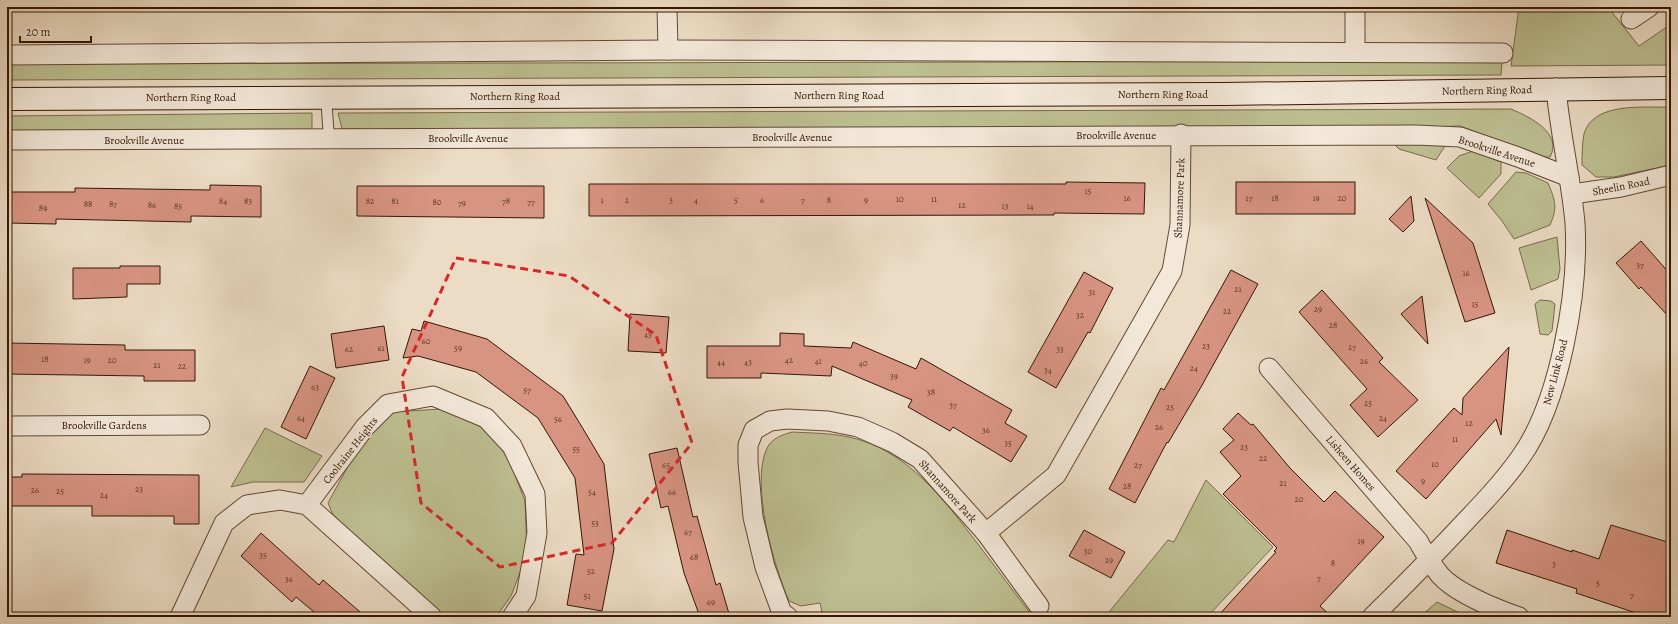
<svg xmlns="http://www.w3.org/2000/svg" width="1678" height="624" font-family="Alegreya,serif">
<rect width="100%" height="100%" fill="#ecdcc5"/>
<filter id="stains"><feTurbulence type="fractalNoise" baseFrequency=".005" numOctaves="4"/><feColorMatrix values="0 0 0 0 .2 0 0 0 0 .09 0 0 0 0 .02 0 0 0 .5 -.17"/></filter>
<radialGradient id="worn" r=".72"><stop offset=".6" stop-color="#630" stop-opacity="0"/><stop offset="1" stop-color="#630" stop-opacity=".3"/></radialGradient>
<!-- green -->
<g fill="#bdbf91" stroke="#796a4a">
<polygon points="1519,7 1613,7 1615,8 1611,11 1639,46 1671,24 1671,65 1511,66"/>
<polygon points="1502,61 1501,75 7,80 7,64"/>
<path d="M1671 107V165L1614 177H1596L1582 165C1582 155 1582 144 1584 134 1593 101 1646 108 1671 107Z"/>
<path d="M1511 109C1530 117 1563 133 1550 157H1543L1460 126 1181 134 342 129 338 113Z"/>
<polygon points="312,113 312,130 7,131 7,116"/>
<polygon points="1440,142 1445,146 1436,160 1399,149 1393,143"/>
<polygon points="1473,151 1501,162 1501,174 1479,198 1447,168 1459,156"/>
<path d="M1516 172 1526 173 1548 183C1555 200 1558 207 1550 225L1514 239 1502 221 1488 204Z"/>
<polygon points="1557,237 1560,269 1558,279 1531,290 1519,248"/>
<polygon points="1540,300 1551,301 1555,304 1552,331 1548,335 1540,334 1535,304"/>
<polygon points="442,409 488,430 509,460 525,501 527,554 511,596 496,617 446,617 333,515 328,503 366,433 391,412"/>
<polygon points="265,428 322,456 304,482 253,482 231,487"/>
<path d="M792 432C811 433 830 433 849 437 908 450 944 500 978 544 996 568 1015 593 1033 617H823L820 603 801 606 789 601C774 567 750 484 767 448 772 438 782 435 792 432Z"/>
<polygon points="1206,480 1273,547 1207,617 1105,617 1168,540 1174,542"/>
<polygon points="1437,602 1468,617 1420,617"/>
</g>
<!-- building -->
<g fill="#d89483" stroke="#351602">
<polygon points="1066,182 1145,183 1144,214 1054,213 1054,215 589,216 589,184 1066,184"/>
<rect x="1236" y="182" width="119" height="32"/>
<polygon points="210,185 261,186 261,217 191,216 191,222 56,219 56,224 7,223 7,192 75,192 75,188 210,190"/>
<polygon points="357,186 544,186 544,218 357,216"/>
<polygon points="1411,196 1414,221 1403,232 1389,219"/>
<polygon points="1425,198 1473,243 1495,313 1465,322"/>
<polygon points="1641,241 1671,275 1671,319 1641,287 1639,289 1616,263"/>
<polygon points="120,266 160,266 160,284 127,284 127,297 73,299 73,268 120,268"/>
<polygon points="1231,270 1258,284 1201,387 1168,443 1167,442 1135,503 1109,489 1161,388 1164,390"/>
<polygon points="1084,272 1113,288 1090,333 1088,332 1056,388 1028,372"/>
<polygon points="1322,290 1383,358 1379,362 1418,400 1378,437 1350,405 1367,389 1299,312"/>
<polygon points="1422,296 1428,344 1401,314"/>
<polygon points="630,314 669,317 666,353 628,351"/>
<polygon points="424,321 487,339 563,396 582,427 604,464 614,549 602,611 567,605 576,554 584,555 575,478 554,444 538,418 476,372 418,356 403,358 412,329 421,331"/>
<polygon points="384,326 389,360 336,368 331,334"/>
<polygon points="780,333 804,334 804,346 851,348 853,342 916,369 921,358 1012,410 1005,423 1027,436 1011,462 953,427 950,431 908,407 912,400 832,366 831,376 761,373 761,378 707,378 707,346 780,346"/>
<polygon points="7,343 125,345 125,350 195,350 195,381 144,381 144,376 7,374"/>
<polygon points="1509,347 1501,435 1496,419 1426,499 1396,471 1454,408 1462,415 1463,398"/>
<polygon points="310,366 335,378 306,439 281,427"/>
<polygon points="1238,413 1251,425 1253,424 1290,468 1324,502 1335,491 1384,537 1320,606 1332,617 1217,617 1276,552 1274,551 1277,548 1223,494 1241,476 1220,452 1234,440 1223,429"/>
<polygon points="677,448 693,517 697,516 716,585 720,583 730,617 700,617 684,573 668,506 661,508 649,454"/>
<polygon points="22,474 199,475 199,524 174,524 174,516 92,516 92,506 7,506 7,477 22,477"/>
<polygon points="1611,525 1671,543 1671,617 1648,617 1576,593 1577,589 1496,563 1507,530 1572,552 1572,550 1599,559"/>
<polygon points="1084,530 1125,552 1111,578 1069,556"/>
<polygon points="261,533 319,585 323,580 366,617 320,617 296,597 292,602 241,556"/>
</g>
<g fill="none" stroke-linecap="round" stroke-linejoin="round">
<defs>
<polyline id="lane" points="326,96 329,139"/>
<g id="street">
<polyline points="667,7 668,50"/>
<polyline points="1355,7 1355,52"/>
<polyline points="1631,19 1649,7"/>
<polyline points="7,55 668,50 1503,53"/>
<polyline points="7,140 1416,135 1460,137 1518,157 1569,177"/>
<polyline points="1572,194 1621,187 1671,175"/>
<path d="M1269 368 1418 541C1425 553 1431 564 1440 575 1456 593 1496 609 1519 617"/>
<polyline points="7,426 200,425"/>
<polyline points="307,505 365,427 388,404 433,396 486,418 512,446 535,494 537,533 526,596 512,617"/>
<polyline points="986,533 1039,606"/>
<polyline points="180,617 224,523 247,505 280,500 307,505 432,617"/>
<polyline points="788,617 782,613 765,567 753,517 748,462 748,445 754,430 770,421 787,419 828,421 858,427 892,442 920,459 986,533 1056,475 1172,271 1180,225 1181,134"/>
<path d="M1372 617C1403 587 1433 556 1463 524 1483 503 1503 482 1520 458 1560 403 1579 290 1575 223 1571 178 1560 134 1556 88"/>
</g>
<polyline id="secondary" points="7,99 1224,94 1671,88"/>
</defs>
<!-- lane casing -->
<use href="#lane" stroke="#634833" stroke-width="12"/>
<!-- street casing -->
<use href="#street" stroke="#634833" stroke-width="21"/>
<!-- secondary casing -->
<use href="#secondary" stroke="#351602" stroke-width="24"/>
<!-- lane -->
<use href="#lane" stroke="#f3e8d9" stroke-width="10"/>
<!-- street -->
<use href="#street" stroke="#f3e8d9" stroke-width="19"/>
<!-- secondary -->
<use href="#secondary" stroke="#f3e8d9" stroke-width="22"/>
</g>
<!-- marked area -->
<path fill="none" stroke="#d62828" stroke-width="3" stroke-dasharray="8 5" stroke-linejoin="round" d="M456 258 569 276 656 335 692 443 612 543 500 567 421 503 402 377Z"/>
<g text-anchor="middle" stroke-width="3.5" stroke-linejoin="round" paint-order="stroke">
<!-- number labels -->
<g font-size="9" fill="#5e3622">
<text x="1088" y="194">15</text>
<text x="1127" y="201">16</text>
<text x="1249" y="201">17</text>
<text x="1275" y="201">18</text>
<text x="1316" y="201">19</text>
<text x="1342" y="201">20</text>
<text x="900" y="202">10</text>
<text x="934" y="202">11</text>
<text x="602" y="203">1</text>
<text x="627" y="203">2</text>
<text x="671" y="203">3</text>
<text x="696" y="203">4</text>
<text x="736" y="203">5</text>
<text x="762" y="203">6</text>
<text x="803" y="203">7</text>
<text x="829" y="203">8</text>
<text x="866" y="203">9</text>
<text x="223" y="204">84</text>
<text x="248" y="204">83</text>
<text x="370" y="204">82</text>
<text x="395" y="204">81</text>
<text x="506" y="204">78</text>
<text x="437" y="205">80</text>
<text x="531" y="205">77</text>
<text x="462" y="206">79</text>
<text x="88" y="207">88</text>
<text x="113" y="207">87</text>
<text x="152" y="208">86</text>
<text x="962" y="208">12</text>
<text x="178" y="209">85</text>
<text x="1005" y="209">13</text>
<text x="1030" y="209">14</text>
<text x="43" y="211">89</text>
<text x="1640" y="268">37</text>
<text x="1466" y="276">16</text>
<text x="1238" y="292">21</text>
<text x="1092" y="295">31</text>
<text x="1475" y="307">15</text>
<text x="1318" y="312">29</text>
<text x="1227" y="314">22</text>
<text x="1080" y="318">32</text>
<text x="1333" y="328">28</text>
<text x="648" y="337">45</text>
<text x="426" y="344">60</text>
<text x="1206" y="349">23</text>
<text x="1352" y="350">27</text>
<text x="381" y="351">61</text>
<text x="458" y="351">59</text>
<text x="349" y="352">62</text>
<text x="1060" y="352">33</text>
<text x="45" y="362">18</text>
<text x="87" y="363">19</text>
<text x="112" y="363">20</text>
<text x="789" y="363">42</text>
<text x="818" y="364">41</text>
<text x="1364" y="364">26</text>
<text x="721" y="365">44</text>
<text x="748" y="365">43</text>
<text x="863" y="366">40</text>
<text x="157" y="368">21</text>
<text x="182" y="369">22</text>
<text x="1194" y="371">24</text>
<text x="1048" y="373">34</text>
<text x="894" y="379">39</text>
<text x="315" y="390">63</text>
<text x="527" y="393">57</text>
<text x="931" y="395">38</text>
<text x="1368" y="406">25</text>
<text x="953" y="408">37</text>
<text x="1170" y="410">25</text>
<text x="301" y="421">64</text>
<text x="1383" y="421">24</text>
<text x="558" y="422">56</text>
<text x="1469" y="426">12</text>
<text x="1159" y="430">26</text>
<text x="986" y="433">36</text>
<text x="1455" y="442">11</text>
<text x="1008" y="446">35</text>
<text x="1244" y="450">23</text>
<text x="576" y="452">55</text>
<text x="1263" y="461">22</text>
<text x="1435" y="467">10</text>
<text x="666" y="468">65</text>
<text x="1138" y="468">27</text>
<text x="1423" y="484">9</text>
<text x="1283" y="486">21</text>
<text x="1127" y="489">28</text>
<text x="139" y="492">23</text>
<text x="35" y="493">26</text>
<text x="60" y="494">25</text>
<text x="592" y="495">54</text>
<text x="672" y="495">66</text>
<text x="104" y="498">24</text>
<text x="1299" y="502">20</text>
<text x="595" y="526">53</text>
<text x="688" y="535">67</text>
<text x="1361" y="544">19</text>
<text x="1088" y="554">30</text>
<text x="263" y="558">35</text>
<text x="694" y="560">68</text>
<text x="1109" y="563">29</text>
<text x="1333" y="566">8</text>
<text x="1554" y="567">3</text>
<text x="591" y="574">52</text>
<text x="1319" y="581">7</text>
<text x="289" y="582">36</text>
<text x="1598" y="586">5</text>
<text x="1632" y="598">7</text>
<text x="587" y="599">51</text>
<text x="711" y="605">69</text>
</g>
<!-- street labels -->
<g font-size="11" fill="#351602" stroke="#f3e8d9">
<text transform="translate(1487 90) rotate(-1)" y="4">Northern Ring Road</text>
<text x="1163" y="98">Northern Ring Road</text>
<text x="839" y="99">Northern Ring Road</text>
<text x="515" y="100">Northern Ring Road</text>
<text x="191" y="101">Northern Ring Road</text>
<text x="1116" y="139">Brookville Avenue</text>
<text x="792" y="141">Brookville Avenue</text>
<text x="468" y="142">Brookville Avenue</text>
<text x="144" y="144">Brookville Avenue</text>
<text transform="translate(1497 151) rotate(18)" y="4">Brookville Avenue</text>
<text transform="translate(1621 186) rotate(-11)" y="4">Sheelin Road</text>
<text transform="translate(1179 198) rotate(-88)" y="4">Shannamore Park</text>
<text transform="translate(1555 372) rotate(-75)" y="4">New Link Road</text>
<text x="104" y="429">Brookville Gardens</text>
<text transform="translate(350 450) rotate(-52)" y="4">Coolraine Heights</text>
<text transform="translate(1351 463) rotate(49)" y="4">Lisheen Homes</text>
<text transform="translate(948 491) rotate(48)" y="4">Shannamore Park</text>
</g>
</g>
<!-- margin -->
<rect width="1678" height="624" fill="none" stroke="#ecdcc5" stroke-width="24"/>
<rect x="8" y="8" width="1662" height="608" fill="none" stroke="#351602" stroke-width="2"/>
<rect x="12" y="12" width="1654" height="600" fill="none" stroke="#351602"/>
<!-- scale -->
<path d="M20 36v6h71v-6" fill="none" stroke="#351602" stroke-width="2"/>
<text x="26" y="36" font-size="12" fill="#351602" stroke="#f3e8d9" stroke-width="3" paint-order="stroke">20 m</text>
<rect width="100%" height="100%" filter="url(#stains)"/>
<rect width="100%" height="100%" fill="url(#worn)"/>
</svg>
